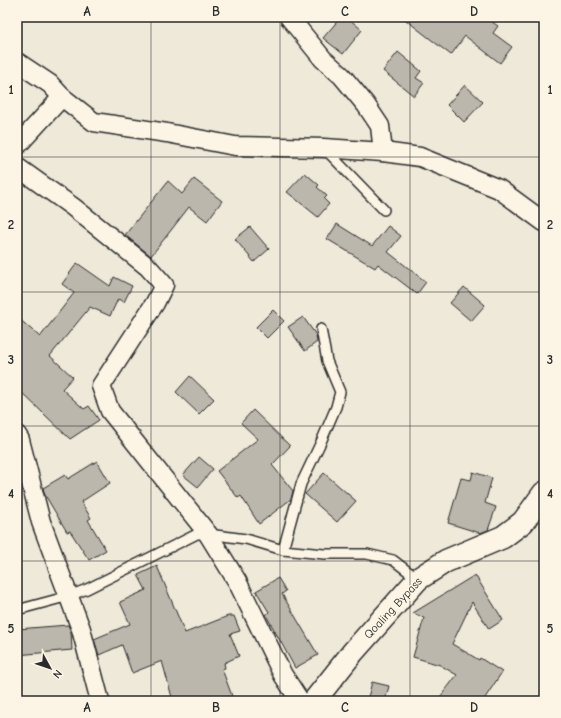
<svg xmlns="http://www.w3.org/2000/svg" width="561" height="718" font-family="'Comic Neue',sans-serif">
<rect width="100%" height="100%" fill="#efe9da"/>
<filter id="ink" filterUnits="userSpaceOnUse"><feTurbulence type="fractalNoise" baseFrequency=".025" numOctaves="2"/><feDisplacementMap in="SourceGraphic" scale="8" xChannelSelector="R" yChannelSelector="G"/><feConvolveMatrix kernelMatrix="1 2 1 2 8 2 1 2 1" color-interpolation-filters="sRGB"/></filter>
<g filter="url(#ink)">
<!-- building -->
<g fill="#bcb7ac" stroke="#2b2b2b">
<polygon points="341,17 347,17 362,30 343,54 323,38"/>
<polygon points="402,17 485,17 498,26 493,33 512,47 500,63 465,36 451,55"/>
<polygon points="398,52 421,71 416,78 424,83 414,96 383,71"/>
<polygon points="465,85 483,102 464,122 447,105"/>
<polygon points="305,173 319,185 317,187 327,196 324,199 329,204 318,217 287,192"/>
<polygon points="194,179 222,201 207,221 189,207 151,256 125,235 168,181 182,194"/>
<polygon points="337,224 372,246 388,226 401,236 388,252 426,282 417,294 378,264 375,268 327,239"/>
<polygon points="250,227 269,249 254,262 235,239"/>
<polygon points="77,263 110,286 114,277 132,286 124,302 118,299 110,316 90,307 50,356 73,377 62,389 84,409 89,406 99,420 70,439 17,388 17,317 40,337 74,293 62,284"/>
<polygon points="464,287 485,305 471,321 450,303"/>
<polygon points="273,310 284,321 267,338 256,327"/>
<polygon points="303,317 316,335 317,342 305,351 288,327"/>
<polygon points="190,376 214,399 199,414 176,392"/>
<polygon points="253,410 290,446 272,465 293,491 291,499 259,524 241,496 238,498 217,471 258,439 241,423"/>
<polygon points="199,457 213,469 198,487 183,475"/>
<polygon points="97,461 110,483 81,502 91,518 88,520 106,550 89,560 70,531 67,532 45,495 43,488 65,475 68,479"/>
<polygon points="473,472 492,478 485,503 496,507 488,530 480,533 448,523 461,478 471,480"/>
<polygon points="324,473 356,501 337,522 305,494"/>
<polygon points="157,566 185,633 228,616 234,616 240,631 230,634 239,656 224,663 225,668 222,669 232,696 219,701 173,701 162,661 132,673 122,645 99,655 94,639 130,624 120,602 146,590 138,575"/>
<polygon points="475,575 503,620 489,629 472,602 452,644 479,660 480,658 502,672 483,701 437,701 457,675 440,665 413,657 424,618 413,613"/>
<polygon points="278,578 286,591 282,594 318,655 295,668 266,615 269,612 256,591"/>
<polygon points="68,625 71,632 72,650 17,655 17,629"/>
<polygon points="372,682 389,686 385,701 367,701"/>
</g>
<g fill="none" stroke-linecap="round" stroke-linejoin="round">
<defs>
<g id="lane">
<polyline points="325,149 384,210"/>
<polyline points="283,550 301,484 321,442 336,407 340,392 327,361 321,329"/>
<polyline points="17,610 69,596 87,589 197,534 208,534 246,539 283,550 324,554 367,554 393,560 418,579"/>
</g>
<g id="street">
<polyline points="289,17 323,59 342,76 366,105 380,126 383,152"/>
<polyline points="17,62 50,84 62,97 94,122 167,133 235,146 324,148 383,152 420,157 499,189 544,222"/>
<polyline points="17,146 62,97"/>
<polyline points="17,167 73,207 148,267 164,285 155,303 101,386 110,411 208,534 237,581 283,675 300,701"/>
<polyline points="17,435 20,440 41,522 81,629 100,701"/>
</g>
<polyline id="secondary" points="314,701 353,652 418,579 446,561 503,537 523,522 544,493"/>
</defs>
<!-- lane casing -->
<use href="#lane" stroke="#2b2b2b" stroke-width="12"/>
<!-- street casing -->
<use href="#street" stroke="#2b2b2b" stroke-width="21"/>
<!-- secondary casing -->
<use href="#secondary" stroke="#2b2b2b" stroke-width="25"/>
<!-- lane -->
<use href="#lane" stroke="#fcf5e5" stroke-width="9"/>
<!-- street -->
<use href="#street" stroke="#fcf5e5" stroke-width="18"/>
<!-- secondary -->
<use href="#secondary" stroke="#fcf5e5" stroke-width="22"/>
</g>
</g>
<!-- grid -->
<path fill="none" stroke="#2b2b2b" stroke-width="1" stroke-opacity="0.55" d="M151 17V701M280 17V701M410 17V701M17 157H544M17 292H544M17 426H544M17 561H544"/>
<g text-anchor="middle" stroke-width="3" stroke-linejoin="round" paint-order="stroke">
<!-- street labels -->
<g font-size="12" fill="#2b2b2b" stroke="#fcf5e5">
<text transform="translate(393 608) rotate(-47)" y="4">Qoaling Bypass</text>
</g>
</g>
<!-- margin -->
<rect width="561" height="718" fill="none" stroke="#fcf5e5" stroke-width="44"/>
<!-- north arrow -->
<g transform="translate(50 668) rotate(130)" stroke="#fcf5e5" stroke-width="3" paint-order="stroke">
<path d="M0-3L7 15L0 10L-7 15Z" fill="#2b2b2b"/>
<text y="-6" font-size="11" font-weight="bold" text-anchor="middle" fill="#2b2b2b">N</text>
</g>
<rect x="22" y="22" width="517" height="674" fill="none" stroke="#2b2b2b" stroke-width="1.5"/>
<g font-size="13" text-anchor="middle" font-weight="bold" fill="#2b2b2b">
<text x="87" y="16">A</text>
<text x="216" y="16">B</text>
<text x="345" y="16">C</text>
<text x="474" y="16">D</text>
<text x="11" y="94">1</text>
<text x="550" y="94">1</text>
<text x="11" y="229">2</text>
<text x="550" y="229">2</text>
<text x="11" y="364">3</text>
<text x="550" y="364">3</text>
<text x="11" y="498">4</text>
<text x="550" y="498">4</text>
<text x="11" y="633">5</text>
<text x="550" y="633">5</text>
<text x="87" y="712">A</text>
<text x="216" y="712">B</text>
<text x="345" y="712">C</text>
<text x="474" y="712">D</text>
</g>
</svg>
